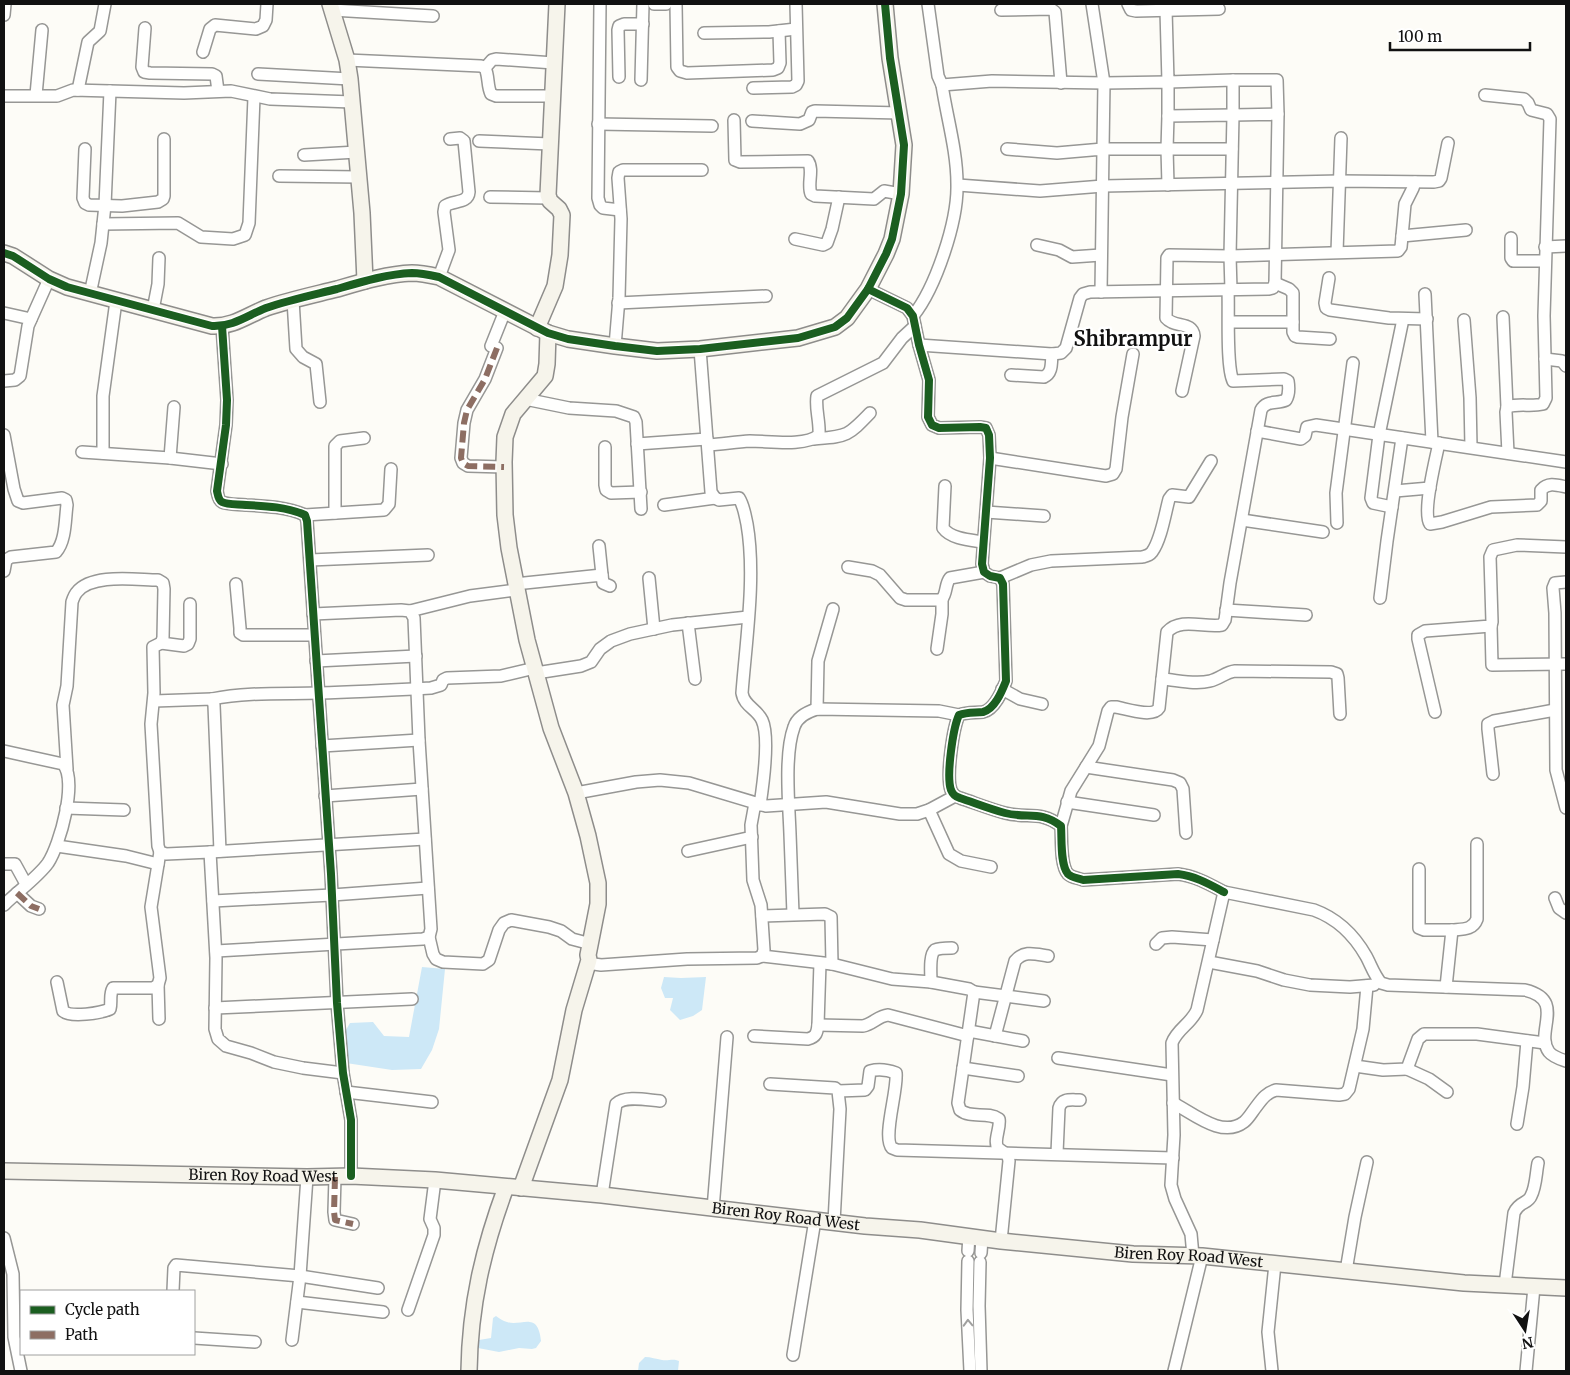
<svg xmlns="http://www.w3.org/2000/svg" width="1570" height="1375" font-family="Merriweather,serif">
<rect width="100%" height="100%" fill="#fdfcf7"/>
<!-- water -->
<g fill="#cde8f7">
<polygon points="422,967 445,969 439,1029 432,1050 421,1069 392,1070 346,1063 343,1035 350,1023 373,1022 384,1036 409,1037"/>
<polygon points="664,977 681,978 706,977 702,1010 693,1016 680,1020 670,1010 673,998 665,998 661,988"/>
<path d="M496 1316C499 1318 503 1321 507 1322 521 1327 538 1310 541 1341L536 1348 532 1349 519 1348 499 1352 478 1348 477 1344 479 1340 491 1338 493 1318Z"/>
<path d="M645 1357C651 1357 656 1359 662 1360 669 1361 673 1358 679 1361L678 1371H638L639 1363Z"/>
</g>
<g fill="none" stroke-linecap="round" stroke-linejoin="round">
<defs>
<g id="street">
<polyline points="600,4 598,198 600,205 603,208 620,210"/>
<polyline points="654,4 666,4"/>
<polyline points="676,4 677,67 680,71 687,73 773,70 778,68 780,63 779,31"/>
<polyline points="928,4 938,76 942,85 992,81 1104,83 1168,82 1168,116 1233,115 1230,256 1231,290"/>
<polyline points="1092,4 1104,83 1103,149 1167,149 1168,116"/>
<polyline points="1128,4 1131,10 1136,11 1219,9"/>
<polyline points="332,10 433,16"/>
<polyline points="1001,10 1051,9 1055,12 1061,83"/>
<polyline points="4,15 5,4"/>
<polyline points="145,28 142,67 144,72 150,73 212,74 216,76 218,91"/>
<polyline points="704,33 769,32 796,29"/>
<polyline points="203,52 210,29 215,25 256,29 263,26 266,20 267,4"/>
<path d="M347 60 481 66 485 68C489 76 487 86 491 94L496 96H552"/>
<polyline points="485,68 492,60 496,59 554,63"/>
<polyline points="258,74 350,79"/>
<polyline points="619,77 618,30 619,26 624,24 643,24"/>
<polyline points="641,80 643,4"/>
<polyline points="1233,80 1277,80 1278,114"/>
<polyline points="753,88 792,87 796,85 798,81 796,4"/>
<polyline points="78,90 88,42 100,31 105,4"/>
<polyline points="36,95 42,30"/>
<path d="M1485 95 1524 99 1528 103 1531 110 1547 114 1550 119 1544 316 1546 398 1543 404C1531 407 1519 403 1507 407L1506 412 1508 453"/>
<polyline points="4,96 57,96 73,90 184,93 231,91 270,99 352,102"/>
<path d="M734 120 735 160 740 162 808 161C814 170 807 184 811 194L815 196 874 199 884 191 901 194"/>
<polyline points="752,121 800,124 809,120 812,112 815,111 900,113"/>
<polyline points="598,124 712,126"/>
<polyline points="479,141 550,144"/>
<polyline points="85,149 83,198 85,203 89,205 122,206 158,202 163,199 164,196 164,139"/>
<polyline points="1007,149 1057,153 1103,149 1101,292"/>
<polyline points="304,155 357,152"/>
<polyline points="279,176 359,177"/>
<polyline points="958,185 1040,191 1103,186 1340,181 1434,182 1439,181 1441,178 1448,143"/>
<polyline points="1168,185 1167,149 1232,149"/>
<polyline points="490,197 548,198"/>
<polyline points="103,224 178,223 201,237 233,239 245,235 249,223 254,97"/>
<polyline points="1402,236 1466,230"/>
<polyline points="1511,238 1511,258 1513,261 1545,261"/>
<polyline points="795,239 823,245 827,243 832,229 839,197"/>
<polyline points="1037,245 1059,250 1072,257 1101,255"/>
<polyline points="1545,247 1566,246"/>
<polyline points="1337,252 1341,138"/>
<path d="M439 277 449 250 444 212 445 206C453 200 468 204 469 192L464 141 460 138 450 139"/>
<polyline points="1329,278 1325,303 1326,308 1330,310 1389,318 1427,319"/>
<polyline points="1275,283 1289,289 1293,293 1293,332 1295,336 1298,337 1330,339"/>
<path d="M868 289 907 308 913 316 919 345 929 380 928 417 932 425 939 428 980 427 986 428 989 435 990 458 982 564 984 572 990 576 1000 578 1003 584 1006 681C1002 691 995 709 983 712 975 713 967 712 959 715 953 728 946 776 951 790 953 795 956 797 960 798 975 803 990 809 1005 813 1028 819 1040 810 1061 826 1062 839 1060 865 1068 874 1072 878 1079 878 1083 880L1178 874C1195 876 1209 884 1224 892"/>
<polyline points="90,294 101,243 105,205 110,91"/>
<polyline points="1425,294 1432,442"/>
<polyline points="293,300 296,349 303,357 316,364 320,402"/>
<polyline points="618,303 766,296"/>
<polyline points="153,310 158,284 159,258"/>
<polyline points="4,313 31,319"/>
<path d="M913 316C936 287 958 221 957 184 957 151 947 118 942 85"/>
<polyline points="1503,317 1507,407"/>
<polyline points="1464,320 1470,398 1471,447"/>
<polyline points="1229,322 1293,322"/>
<path d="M222 326 227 400 226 425 217 491C218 495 218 500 222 502 228 505 239 504 246 505 266 506 287 507 305 515L307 521 331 874 337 1003 343 1073 351 1120V1176"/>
<polyline points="919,345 1052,354 1061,353 1066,348 1080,298 1083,294 1090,292 1269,289 1273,288 1275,283 1278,114 1233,115 1233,80 1168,82 1166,10"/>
<polyline points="615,346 619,298 621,219 618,178 619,172 623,170 702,170"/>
<path d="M700 349 711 492 715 498 719 500 739 498C744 506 745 515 747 524 756 576 746 640 742 693 744 706 757 709 762 720 770 737 763 785 760 805"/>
<polyline points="1545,359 1562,361 1566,366"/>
<path d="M1011 375 1044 377C1053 373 1051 362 1052 354"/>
<polyline points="4,381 15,380 20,376 28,326 49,279"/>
<path d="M1182 391 1194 336C1193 321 1174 328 1166 318L1167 258 1169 255 1230 256 1398 251 1401 247 1405 204 1413 188 1415 182"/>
<polyline points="525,399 569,408 616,411 634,417 636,422 641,509"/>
<polyline points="1257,431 1301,439 1305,436 1307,427 1316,425 1566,462"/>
<path d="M4 435 14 489 18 501 23 503 62 498 66 500 67 505C65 519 66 541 56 552L11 557 6 560 4 571"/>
<path d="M814 439C847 436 847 437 870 413"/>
<path d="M1439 443C1436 457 1422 513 1430 524L1442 522 1491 507 1537 505 1541 501V490C1548 482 1557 485 1566 487"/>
<polyline points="637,444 707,439"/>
<path d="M708 445C722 444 736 442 750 441 769 441 805 447 819 435 820 421 815 409 817 396L883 363 902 338 915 326"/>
<polyline points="605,447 605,485 606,490 611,493 641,492"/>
<polyline points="82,452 170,458 222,464"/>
<polyline points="103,453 103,396 116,301"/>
<polyline points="170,458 174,407"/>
<polyline points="990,458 1106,476 1113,474 1116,469 1122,417 1133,354"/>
<polyline points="504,467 468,466 463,463 461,458 464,423 467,410 485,379 497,348 491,346 505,311"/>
<path d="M945 486 943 528C951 539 970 540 983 542"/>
<polyline points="1395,491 1430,488"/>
<polyline points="664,505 715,498"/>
<polyline points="1392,507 1373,503 1371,498 1379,435 1403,319"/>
<polyline points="986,512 1044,516"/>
<polyline points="335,513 335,446 340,441 364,438"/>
<polyline points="305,515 384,510 389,504 391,469"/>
<polyline points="1242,520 1323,532"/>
<polyline points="1337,523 1336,493 1353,363"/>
<polyline points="599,546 602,575"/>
<polyline points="310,560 428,555"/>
<path d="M848 567 872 571 880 575 900 598 906 600H938L942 599C947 593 945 584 950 578L984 572"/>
<polyline points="649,578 654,629"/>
<path d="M1000 578 1031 565 1051 561 1142 557C1146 556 1149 556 1152 552 1161 540 1165 514 1169 499L1172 495 1189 497 1211 461"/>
<polyline points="1566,582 1555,583 1553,588 1555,613 1556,770 1566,808"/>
<polyline points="236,584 240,628 240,633 243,635 314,635"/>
<polyline points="515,584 602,575 603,583 610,586"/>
<polyline points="1380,598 1387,541 1402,438"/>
<polyline points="1226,610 1306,615"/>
<polyline points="410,611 470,596 516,590"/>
<polyline points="688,623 695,679"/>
<polyline points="1491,626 1492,665 1566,664"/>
<polyline points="161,643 184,646 188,644 190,639 190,604"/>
<polyline points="937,649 942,614 942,599"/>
<polyline points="316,661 416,656"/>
<polyline points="536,673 581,666 591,662 600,649 611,641 630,634 672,625 748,617"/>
<path d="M1162 679C1177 680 1195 685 1210 681 1219 679 1226 672 1235 671L1331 672 1337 674 1338 678 1340 714"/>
<polyline points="1002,689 1020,699 1042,704"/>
<path d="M212 699C247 692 284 694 319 693 356 692 394 690 431 688L441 685 443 680 447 678 501 676 535 668"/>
<polyline points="154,701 212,699 214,705 220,851"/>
<polyline points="817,709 818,661 833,609"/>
<polyline points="1435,712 1418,639 1418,635 1425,631 1491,626 1492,622 1490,557 1493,550 1517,545 1566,547"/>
<polyline points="322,746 419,740"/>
<path d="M4 751 63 764C78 780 60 845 48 863 38 877 17 892 4 905"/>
<polyline points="1086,767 1173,780 1180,783 1183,789 1186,833"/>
<path d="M67 769 63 705 67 686 72 602C73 599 75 594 77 592 92 573 137 580 158 580L163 583 164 589 163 638 161 643 153 647 154 693 151 724 158 846 160 852 166 854 210 852 216 958 215 1029 218 1039 226 1046 251 1053 274 1062 303 1068 343 1073"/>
<polyline points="1493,774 1488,729 1488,724 1494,721 1555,710"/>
<polyline points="576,793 636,782 660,780 689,783 766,806 826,802 900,814 917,814 929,810 955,796"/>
<polyline points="325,796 422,789"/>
<polyline points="1067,802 1154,815"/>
<polyline points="66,808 124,810"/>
<polyline points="929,810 949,854 961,861 991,867"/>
<path d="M1061 826 1071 791 1099 746 1108 711 1111 707H1116C1127 709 1153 718 1159 708L1167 632C1181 617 1204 628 1222 625L1225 620 1230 583 1261 410C1266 400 1277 404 1286 400 1289 395 1289 387 1288 381L1284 379 1233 381C1226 366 1229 310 1228 290"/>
<polyline points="57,846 126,856 158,864"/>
<polyline points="688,851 752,837"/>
<polyline points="210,852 425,839"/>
<polyline points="4,864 15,864 26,884"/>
<polyline points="1419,869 1419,928 1424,930 1452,930 1446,987"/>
<polyline points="17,893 31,906 39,909"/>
<polyline points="1555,898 1559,908 1566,913"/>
<polyline points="213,901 332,895 428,888"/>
<path d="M793 914C792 888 791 861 790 834 789 805 784 754 794 727 797 717 807 712 817 709L939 711 959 715"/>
<polyline points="762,916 825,914 831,917 832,964"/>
<path d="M1452 930C1463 929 1473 930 1477 919V844"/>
<polyline points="429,937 433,954 436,959 443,962 483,964 489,960 499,930 504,923 511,920 549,927 561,931 572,939 591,944"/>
<polyline points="1156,944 1162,938 1172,937 1213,940"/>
<polyline points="216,951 423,939 429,937 431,929 419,740 414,618 410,611 401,610 313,614"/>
<path d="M762 956 832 964 892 979 931 982 969 989 974 992 958 1103 960 1110C971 1119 987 1111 999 1119 1001 1127 993 1141 998 1148 1001 1151 1005 1152 1008 1156L1009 1161 1001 1241"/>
<polyline points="589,960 594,964 601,965 687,959 757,958 762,956 764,950 761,905 753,880 751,825 755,803"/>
<polyline points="1209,962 1257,971 1284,980 1310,985 1350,987 1374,985"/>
<path d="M57 982 63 1011C71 1018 101 1013 110 1009 112 1002 109 995 113 988H153L158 985 160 978 151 907 160 852"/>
<path d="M931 982C931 974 929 955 935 950 939 948 947 948 952 948"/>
<polyline points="158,985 159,1019"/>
<polyline points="974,992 1044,1001"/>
<polyline points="215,1008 412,999"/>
<path d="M818 1025 863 1026C873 1024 878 1016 888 1015L968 1036"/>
<polyline points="969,1031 1023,1041"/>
<path d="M754 1036 808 1039C816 1037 817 1033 818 1025L820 963"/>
<path d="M995 1036 1015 961C1024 950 1035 954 1048 956"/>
<polyline points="1058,1058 1172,1075"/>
<polyline points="1355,1066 1383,1070 1407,1069 1418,1039 1424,1034 1477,1034 1545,1043"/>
<polyline points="963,1068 1018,1076"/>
<polyline points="1407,1069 1429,1079 1447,1092"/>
<polyline points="770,1084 835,1088 838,1091 840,1109 834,1222"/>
<path d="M838 1091 865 1090 868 1086 870 1071C878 1069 888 1070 896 1073 898 1091 882 1137 892 1148L897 1150 1173 1158"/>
<polyline points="346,1092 432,1102"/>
<path d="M1173 1103C1193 1113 1222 1139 1244 1122 1249 1118 1252 1112 1256 1107 1262 1099 1266 1093 1276 1090L1339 1095 1345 1094 1349 1089 1363 1029 1367 986"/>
<polyline points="1517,1124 1523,1087 1527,1041"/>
<path d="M1057 1153 1059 1108C1062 1098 1070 1100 1080 1100"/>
<polyline points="335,1177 334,1212 335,1220 353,1224"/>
<path d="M602 1195 616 1104C625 1095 647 1100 660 1101"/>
<polyline points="713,1209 727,1037"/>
<polyline points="4,1238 13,1274 14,1337 21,1371"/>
<polyline points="968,1251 969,1236"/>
<polyline points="981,1253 982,1238"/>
<path d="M1193 1256 1191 1234 1175 1199 1171 1185 1174 1135 1172 1043C1177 1029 1191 1024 1197 1010L1224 892 1314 910C1336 918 1354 935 1366 956 1371 965 1374 975 1381 983L1388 985 1525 990C1567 1000 1534 1032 1549 1052 1553 1057 1560 1059 1566 1061"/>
<polyline points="968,1261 967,1310 970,1371"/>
<polyline points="980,1262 979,1306 981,1371"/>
<polyline points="1346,1271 1355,1217 1367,1162"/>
<path d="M1505 1285 1514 1213C1519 1201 1528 1204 1531 1196 1536 1187 1536 1173 1538 1163"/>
<polyline points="173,1291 174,1268 176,1265 300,1276 378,1288"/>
<polyline points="297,1302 383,1312"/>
<polyline points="408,1310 434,1235 434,1228 430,1219 435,1180"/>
<polyline points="194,1338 255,1342"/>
<polyline points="292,1340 300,1276 307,1177"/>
<polyline points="793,1355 815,1220"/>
<polyline points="1174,1371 1202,1256"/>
<polyline points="1272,1371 1268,1332 1275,1264"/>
<polyline points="1526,1371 1534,1287"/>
</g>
<g id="secondary">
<polyline points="330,4 347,60 350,79 362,213 365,281"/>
<path d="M4 253 13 256 49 279 67 287 212 326C233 327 248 315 266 308 289 300 313 295 337 289 361 282 387 274 412 273 421 273 430 275 439 277L548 333 568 339 615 346 657 351 700 349 798 338 835 327 847 318 868 289 886 254 892 239 901 194 904 145 890 58 885 4"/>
<polyline points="537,328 555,286 560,255 562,215 559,209 550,201 548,195 557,4"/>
<path id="s1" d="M4 1171 307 1177 351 1176 435 1180 602 1195 865 1226 920 1230 1001 1241 1133 1254 1202 1256 1464 1283 1566 1288"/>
<polyline points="521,1188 560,1080 574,1010 589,960 588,955 598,904 598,883 588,836 576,793 551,728 527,640 509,548 505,515 504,462 505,437 513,414 545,376 547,364 548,333"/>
<path d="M469 1371C470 1305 483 1249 506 1187"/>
</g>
</defs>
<!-- street casing -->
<use href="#street" stroke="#979795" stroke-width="14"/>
<!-- secondary casing -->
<use href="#secondary" stroke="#8e8d8b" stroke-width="18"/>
<!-- street -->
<use href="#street" stroke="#fffffe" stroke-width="11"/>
<!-- secondary -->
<use href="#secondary" stroke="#f6f4eb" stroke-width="15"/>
<!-- quiet -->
<g stroke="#8d6e63" stroke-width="6" stroke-dasharray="12 6" stroke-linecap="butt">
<polyline points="497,348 485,379 467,410 464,423 461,458 463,463 468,466 504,467"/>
<polyline points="17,893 31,906 39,909"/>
<polyline points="335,1177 334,1212 335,1220 353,1224"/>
</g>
<defs>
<g id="cycleway">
<path d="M4 253 13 256 49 279 67 287 212 326C233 327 248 315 266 308 289 300 313 295 337 289 361 282 387 274 412 273 421 273 430 275 439 277L548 333 568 339 615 346 657 351 700 349 798 338 835 327 847 318 868 289 886 254 892 239 901 194 904 145 890 58 885 4"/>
<path d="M868 289 907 308 913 316 919 345 929 380 928 417 932 425 939 428 980 427 986 428 989 435 990 458 982 564 984 572 990 576 1000 578 1003 584 1006 681C1002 691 995 709 983 712 975 713 967 712 959 715 953 728 946 776 951 790 953 795 956 797 960 798 975 803 990 809 1005 813 1028 819 1040 810 1061 826 1062 839 1060 865 1068 874 1072 878 1079 878 1083 880L1178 874C1195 876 1209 884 1224 892"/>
<path d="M222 326 227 400 226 425 217 491C218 495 218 500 222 502 228 505 239 504 246 505 266 506 287 507 305 515L307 521 331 874 337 1003 343 1073 351 1120V1176"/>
</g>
</defs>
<!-- cycleway casing -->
<use href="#cycleway" stroke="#fff" stroke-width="11"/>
<!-- cycleway -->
<use href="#cycleway" stroke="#1b5e20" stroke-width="8"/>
</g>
<!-- one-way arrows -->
<defs><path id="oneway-chevron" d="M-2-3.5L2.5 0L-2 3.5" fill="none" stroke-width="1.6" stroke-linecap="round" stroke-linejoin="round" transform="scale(1.25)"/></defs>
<use stroke="#a0a09f" href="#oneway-chevron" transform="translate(968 1323) rotate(-92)"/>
<g text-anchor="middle" stroke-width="5" stroke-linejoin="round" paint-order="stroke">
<!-- street labels -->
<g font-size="15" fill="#111" stroke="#fff">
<text dy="5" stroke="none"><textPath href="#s1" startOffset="259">Biren Roy Road West</textPath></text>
<text dy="5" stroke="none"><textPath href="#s1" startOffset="784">Biren Roy Road West</textPath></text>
<text dy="5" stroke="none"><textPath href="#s1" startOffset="1189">Biren Roy Road West</textPath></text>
</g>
<!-- district labels -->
<g font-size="20" font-weight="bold" fill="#111" stroke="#fff">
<text x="1133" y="346">Shibrampur</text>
</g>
</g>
<!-- border -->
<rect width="1570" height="1375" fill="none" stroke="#111111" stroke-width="10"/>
<!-- legend -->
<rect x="20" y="1290" width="175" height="65" fill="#ffffff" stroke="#a0a0a0"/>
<rect x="30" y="1306" width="25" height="8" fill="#1b5e20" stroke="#a0a0a0"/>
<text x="65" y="1315" font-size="15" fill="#111111">Cycle path</text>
<rect x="30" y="1331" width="25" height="8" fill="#8d6e63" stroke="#a0a0a0"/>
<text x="65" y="1340" font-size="15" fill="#111111">Path</text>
<!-- north arrow -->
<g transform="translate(1525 1330) rotate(168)" stroke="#ffffff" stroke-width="4" paint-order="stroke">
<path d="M0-4L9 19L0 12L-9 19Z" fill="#111111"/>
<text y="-8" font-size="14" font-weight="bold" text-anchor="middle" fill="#111111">N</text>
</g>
<!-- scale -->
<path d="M1390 42v8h140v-8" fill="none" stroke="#111111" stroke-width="2.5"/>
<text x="1398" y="42" font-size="15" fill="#111111" stroke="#ffffff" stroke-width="4" paint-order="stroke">100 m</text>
</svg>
